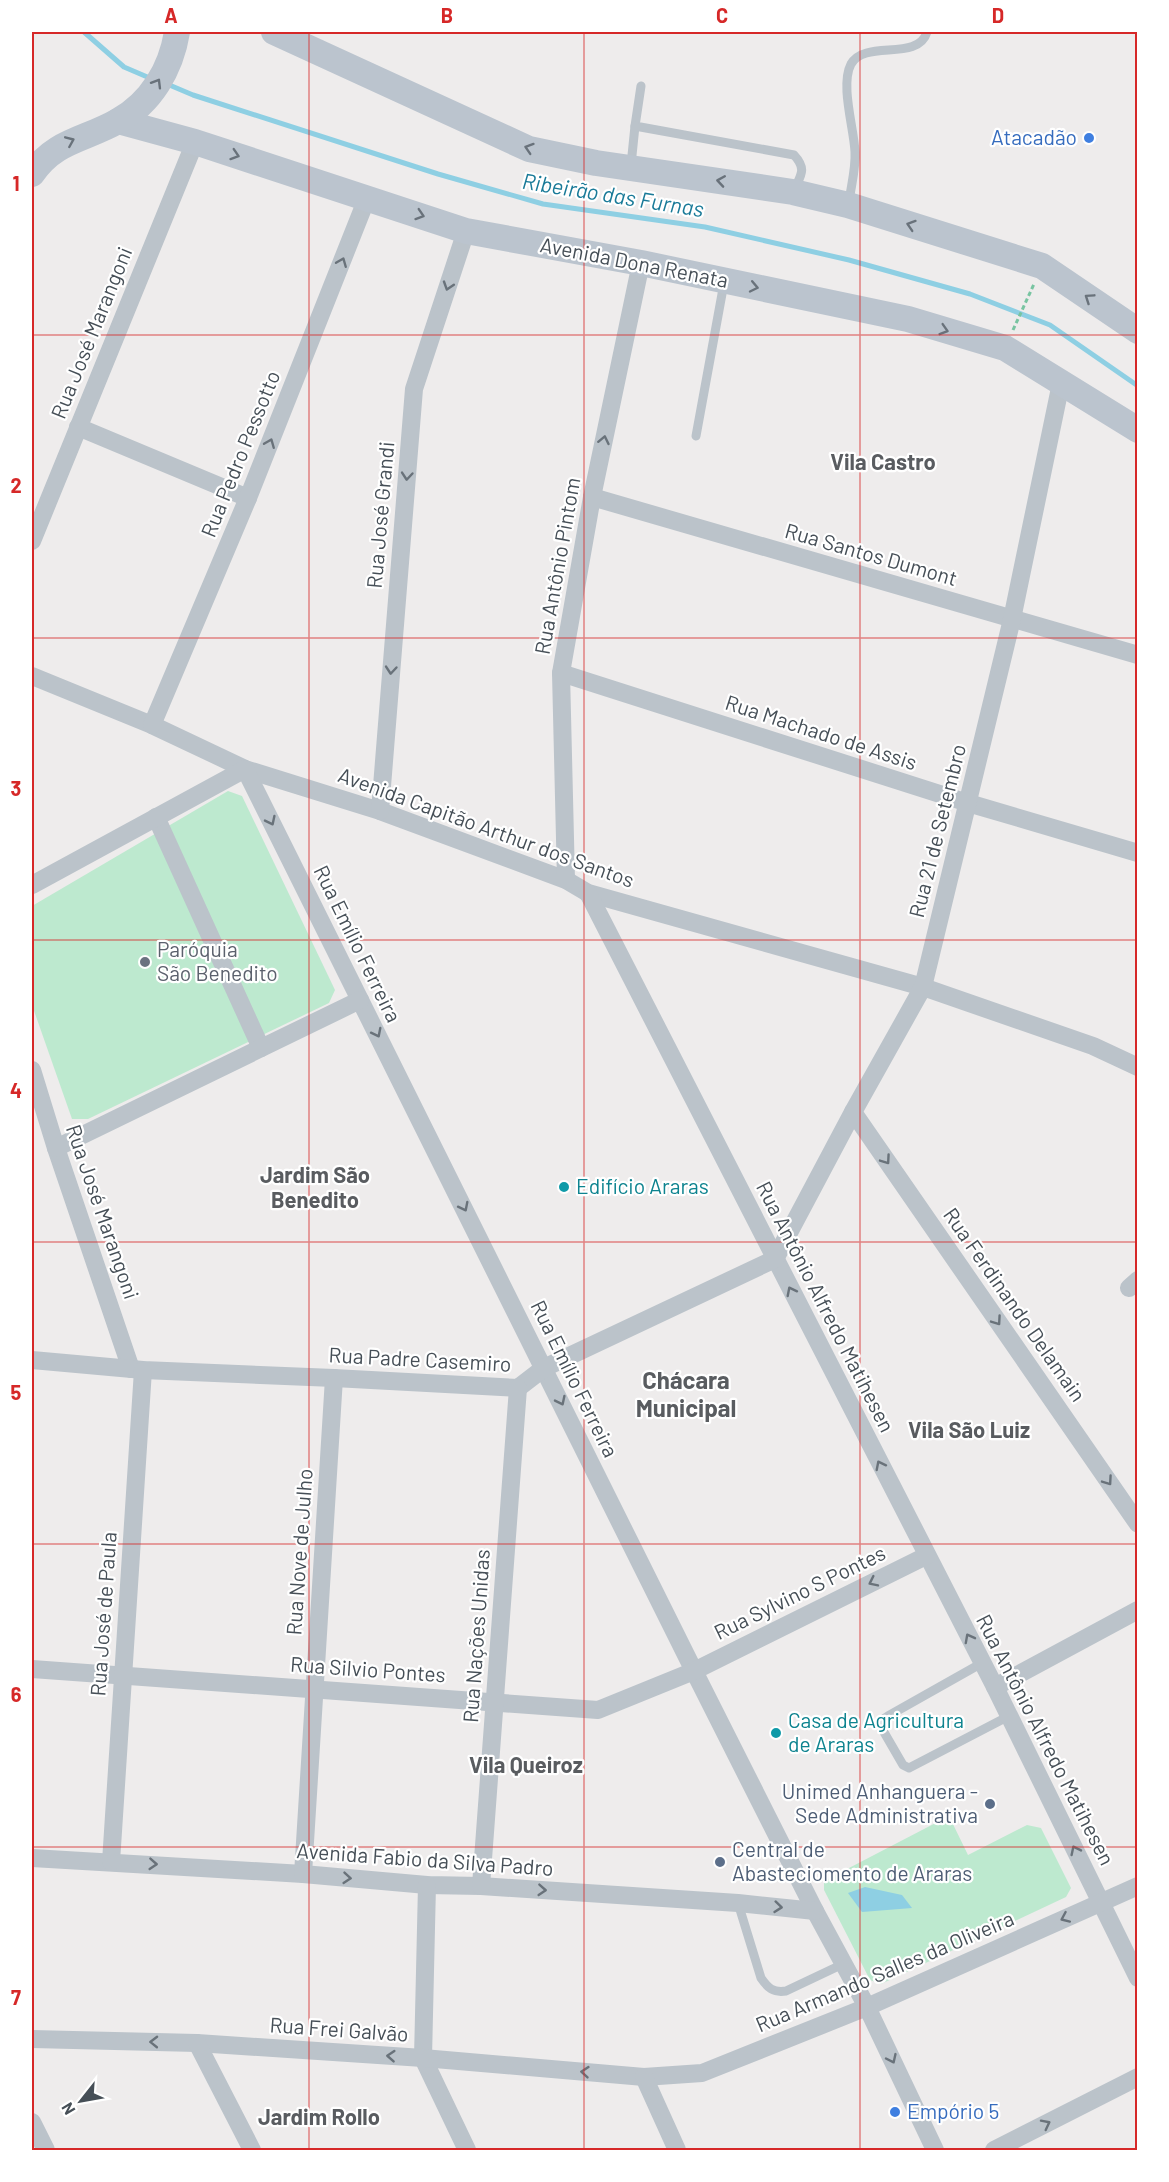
<svg xmlns="http://www.w3.org/2000/svg" width="1169" height="2182" font-family="Barlow,sans-serif">
<rect width="100%" height="100%" fill="#eeecec"/>
<!-- green -->
<g fill="#bde9cf">
<polygon points="228,791 242,796 335,990 329,1003 88,1119 72,1119 32,1005 32,906"/>
<polygon points="949,1816 968,1855 1027,1825 1041,1828 1071,1888 1066,1897 881,1984 870,1980 824,1890 824,1881"/>
</g>
<!-- water -->
<polygon fill="#8ecfe3" points="865,1887 902,1895 912,1908 862,1912 848,1893"/>
<g fill="none" stroke-linecap="round" stroke-linejoin="round">
<!-- stream -->
<g stroke="#8ecfe3" stroke-width="5">
<polyline points="84,32 124,67 152,79"/>
<polyline points="167,84 193,95 438,174 543,204 705,227 849,260 970,294 1050,325 1138,386"/>
</g>
<!-- path -->
<polyline stroke="#78c4a1" stroke-width="3" stroke-dasharray="4.5 3" stroke-linecap="butt" points="1013,330 1034,284"/>
<!-- service -->
<g stroke="#bbc3ca" stroke-width="9">
<path d="M641 86 635 126 794 155C807 169 801 175 794 190"/>
<polyline points="631,165 635,126"/>
<path d="M849 202C851 186 856 168 855 152 854 128 840 85 851 64 865 39 918 62 927 32"/>
<polyline points="696,436 724,283"/>
<polyline points="982,1663 888,1716 882,1720 881,1727 903,1765 909,1768 1009,1716"/>
<path d="M738 1903 761 1978C768 1988 773 1993 786 1991L843 1964"/>
</g>
<!-- minor -->
<g stroke="#bbc3ca" stroke-width="18">
<polyline points="78,427 248,498"/>
<polyline points="592,497 1138,655"/>
<polyline points="32,541 195,142"/>
<polyline points="561,673 968,803 1138,853"/>
<polyline points="32,676 152,725 245,769 380,811 566,880 588,893 923,987 1093,1046 1138,1067"/>
<polyline points="152,725 248,498 367,198"/>
<polyline points="380,811 414,389 466,231"/>
<polyline points="156,817 261,1048"/>
<polyline points="566,880 561,673 592,497 641,263"/>
<polyline points="32,885 245,769 694,1671 815,1911 867,2007 935,2150"/>
<polyline points="588,893 995,1687 1138,1978"/>
<polyline points="32,1070 56,1148 131,1369"/>
<polyline points="853,1112 1138,1524"/>
<polyline points="56,1148 360,1000"/>
<polyline points="1129,1288 1138,1280"/>
<polyline points="32,1360 143,1370 334,1378 518,1388 544,1368 775,1259 853,1112 923,987 1012,619 1061,383"/>
<polyline points="32,1669 598,1710 694,1671 926,1556"/>
<polyline points="995,1687 1138,1610"/>
<polyline points="32,1858 303,1874 427,1885 481,1886 738,1903 815,1911"/>
<polyline points="111,1862 143,1370"/>
<polyline points="303,1874 334,1378"/>
<polyline points="427,1885 423,2058 467,2150"/>
<polyline points="481,1886 518,1388"/>
<polyline points="32,2039 197,2043 423,2058 644,2077 702,2073 867,2007 1138,1886"/>
<polyline points="197,2043 252,2150"/>
<polyline points="644,2077 677,2150"/>
<polyline points="32,2122 46,2150"/>
<polyline points="994,2150 1138,2077"/>
</g>
<!-- secondary -->
<g stroke="#bbc4ce" stroke-width="26">
<polyline points="274,32 529,149 596,163 793,192 848,205 1042,266 1138,331"/>
<polyline points="118,121 195,142 466,231 641,263 908,319 1005,348 1138,430"/>
<path d="M32 174C55 140 85 140 118 121 151 103 171 69 177 32"/>
</g>
</g>
<!-- one-way arrows -->
<defs><path id="oneway-chevron" d="M-2-3.5L2.5 0L-2 3.5" fill="none" stroke-width="1.6" stroke-linecap="round" stroke-linejoin="round" transform="scale(1.5)"/></defs>
<g stroke="#69727b">
<use href="#oneway-chevron" transform="translate(157 83) rotate(-59)"/>
<use href="#oneway-chevron" transform="translate(70 141) rotate(-23)"/>
<use href="#oneway-chevron" transform="translate(529 148) rotate(-162)"/>
<use href="#oneway-chevron" transform="translate(235 155) rotate(18)"/>
<use href="#oneway-chevron" transform="translate(721 181) rotate(-171)"/>
<use href="#oneway-chevron" transform="translate(420 215) rotate(18)"/>
<use href="#oneway-chevron" transform="translate(911 225) rotate(-162)"/>
<use href="#oneway-chevron" transform="translate(754 287) rotate(12)"/>
<use href="#oneway-chevron" transform="translate(1089 298) rotate(-146)"/>
<use href="#oneway-chevron" transform="translate(944 330) rotate(17)"/>
</g>
<g stroke="#69727a">
<use href="#oneway-chevron" transform="translate(342 262) rotate(-68)"/>
<use href="#oneway-chevron" transform="translate(448 286) rotate(108)"/>
<use href="#oneway-chevron" transform="translate(604 440) rotate(-78)"/>
<use href="#oneway-chevron" transform="translate(270 443) rotate(-68)"/>
<use href="#oneway-chevron" transform="translate(407 476) rotate(95)"/>
<use href="#oneway-chevron" transform="translate(391 670) rotate(95)"/>
<use href="#oneway-chevron" transform="translate(271 821) rotate(64)"/>
<use href="#oneway-chevron" transform="translate(377 1033) rotate(63)"/>
<use href="#oneway-chevron" transform="translate(886 1160) rotate(55)"/>
<use href="#oneway-chevron" transform="translate(464 1207) rotate(63)"/>
<use href="#oneway-chevron" transform="translate(791 1291) rotate(-117)"/>
<use href="#oneway-chevron" transform="translate(997 1321) rotate(55)"/>
<use href="#oneway-chevron" transform="translate(561 1401) rotate(64)"/>
<use href="#oneway-chevron" transform="translate(880 1465) rotate(-117)"/>
<use href="#oneway-chevron" transform="translate(1108 1481) rotate(55)"/>
<use href="#oneway-chevron" transform="translate(873 1582) rotate(154)"/>
<use href="#oneway-chevron" transform="translate(969 1638) rotate(-118)"/>
<use href="#oneway-chevron" transform="translate(1075 1850) rotate(-116)"/>
<use href="#oneway-chevron" transform="translate(153 1864) rotate(4)"/>
<use href="#oneway-chevron" transform="translate(347 1878) rotate(5)"/>
<use href="#oneway-chevron" transform="translate(542 1890) rotate(4)"/>
<use href="#oneway-chevron" transform="translate(778 1907) rotate(6)"/>
<use href="#oneway-chevron" transform="translate(1065 1918) rotate(156)"/>
<use href="#oneway-chevron" transform="translate(154 2042) rotate(-179)"/>
<use href="#oneway-chevron" transform="translate(391 2056) rotate(-176)"/>
<use href="#oneway-chevron" transform="translate(892 2059) rotate(65)"/>
<use href="#oneway-chevron" transform="translate(585 2072) rotate(-175)"/>
<use href="#oneway-chevron" transform="translate(1046 2124) rotate(-27)"/>
</g>
<!-- grid -->
<path fill="none" stroke="#d62828" stroke-width="1.5" stroke-opacity="0.55" d="M309 32V2150M584 32V2150M860 32V2150M32 335H1138M32 638H1138M32 940H1138M32 1242H1138M32 1544H1138M32 1847H1138"/>
<!-- markers -->
<g fill="#3f7fe0" stroke="#fff" stroke-width="2">
<circle cx="1089" cy="138" r="6"/>
<circle cx="895" cy="2112" r="6"/>
</g>
<circle fill="#6b7280" stroke="#fff" stroke-width="2" cx="145" cy="962" r="6"/>
<g fill="#0f9aa8" stroke="#fff" stroke-width="2">
<circle cx="564" cy="1187" r="6"/>
<circle cx="776" cy="1733" r="6"/>
</g>
<g fill="#5c6f8a" stroke="#fff" stroke-width="2">
<circle cx="990" cy="1804" r="6"/>
<circle cx="720" cy="1862" r="6"/>
</g>
<g text-anchor="middle" stroke-width="4.5" stroke-linejoin="round" paint-order="stroke">
<!-- shop labels -->
<g font-size="21" fill="#366cbe" stroke="#fff" text-anchor="end">
<text x="1077" y="145">Atacadão</text>
<text x="907" y="2119" text-anchor="start">Empório 5</text>
</g>
<!-- street labels -->
<g font-size="21" fill="#464f57" stroke="#fff">
<text transform="translate(634 263) rotate(11)" y="7">Avenida Dona Renata</text>
<text transform="translate(92 333) rotate(-68)" y="7">Rua José Marangoni</text>
<text transform="translate(241 454) rotate(-68)" y="7">Rua Pedro Pessotto</text>
<text transform="translate(381 515) rotate(-85)" y="7">Rua José Grandi</text>
<text transform="translate(871 555) rotate(16)" y="7">Rua Santos Dumont</text>
<text transform="translate(558 566) rotate(-80)" y="7">Rua Antônio Pintom</text>
<text transform="translate(821 733) rotate(18)" y="7">Rua Machado de Assis</text>
<text transform="translate(486 828) rotate(20)" y="7">Avenida Capitão Arthur dos Santos</text>
<text transform="translate(938 831) rotate(-76)" y="7">Rua 21 de Setembro</text>
<text transform="translate(357 944) rotate(64)" y="7">Rua Emílio Ferreira</text>
<text transform="translate(102 1212) rotate(71)" y="7">Rua José Marangoni</text>
<text transform="translate(1014 1305) rotate(55)" y="7">Rua Ferdinando Delamain</text>
<text transform="translate(825 1307) rotate(63)" y="7">Rua Antônio Alfredo Matihesen</text>
<text transform="translate(420 1360) rotate(3)" y="7">Rua Padre Casemiro</text>
<text transform="translate(574 1379) rotate(64)" y="7">Rua Emílio Ferreira</text>
<text transform="translate(300 1552) rotate(-86)" y="7">Rua Nove de Julho</text>
<text transform="translate(800 1593) rotate(-26)" y="7">Rua Sylvino S Pontes</text>
<text transform="translate(104 1614) rotate(-86)" y="7">Rua José de Paula</text>
<text transform="translate(477 1636) rotate(-86)" y="7">Rua Nações Unidas</text>
<text transform="translate(368 1670) rotate(4)" y="7">Rua Silvio Pontes</text>
<text transform="translate(1045 1740) rotate(63)" y="7">Rua Antônio Alfredo Matihesen</text>
<text transform="translate(425 1860) rotate(4)" y="7">Avenida Fabio da Silva Padro</text>
<text transform="translate(885 1972) rotate(-23)" y="7">Rua Armando Salles da Oliveira</text>
<text transform="translate(339 2030) rotate(4)" y="7">Rua Frei Galvão</text>
</g>
<!-- worship labels -->
<g font-size="21" fill="#5b616d" stroke="#fff" text-anchor="start">
<text x="157" y="957">Paróquia<tspan x="157" dy="24">São Benedito</tspan></text>
</g>
<!-- culture labels -->
<g font-size="21" fill="#0d838f" stroke="#fff" text-anchor="start">
<text x="576" y="1194">Edifício Araras</text>
<text x="788" y="1728">Casa de Agricultura<tspan x="788" dy="24">de Araras</tspan></text>
</g>
<!-- service labels -->
<g font-size="21" fill="#4e5e75" stroke="#fff" text-anchor="end">
<text x="978" y="1799">Unimed Anhanguera -<tspan x="978" dy="24">Sede Administrativa</tspan></text>
<text x="732" y="1857" text-anchor="start">Central de<tspan x="732" dy="24">Abasteciomento de Araras</tspan></text>
</g>
<!-- water labels -->
<g font-size="22" font-style="italic" fill="#197a98" stroke="#fff">
<text transform="translate(613 195) rotate(9)" y="8">Ribeirão das Furnas</text>
</g>
<!-- neighbourhood labels -->
<g font-size="22" font-weight="bold" fill="#595c60" stroke="#fff">
<text x="883" y="470">Vila Castro</text>
<text x="315" y="1183">Jardim São<tspan x="315" dy="25">Benedito</tspan></text>
<text x="969" y="1438">Vila São Luiz</text>
<text x="526" y="1773">Vila Queiroz</text>
<text x="319" y="2125">Jardim Rollo</text>
</g>
<!-- quarter labels -->
<g font-size="24" font-weight="bold" fill="#595c60" stroke="#fff">
<text x="686" y="1389">Chácara<tspan x="686" dy="28">Municipal</tspan></text>
</g>
</g>
<!-- border -->
<rect width="1169" height="2182" fill="none" stroke="#ffffff" stroke-width="66"/>
<!-- north arrow -->
<g transform="translate(81 2101) rotate(239)" stroke="#ffffff" stroke-width="4.5" paint-order="stroke">
<path d="M0-4.5L10 22L0 15L-10 22Z" fill="#464f57"/>
<text y="-9" font-size="16" font-weight="bold" text-anchor="middle" fill="#464f57">N</text>
</g>
<rect x="33" y="33" width="1103" height="2116" fill="none" stroke="#d62828" stroke-width="2"/>
<g font-size="20" text-anchor="middle" font-weight="bold" fill="#d62828">
<text x="171" y="23">A</text>
<text x="447" y="23">B</text>
<text x="722" y="23">C</text>
<text x="998" y="23">D</text>
<text x="16" y="191">1</text>
<text x="16" y="493">2</text>
<text x="16" y="796">3</text>
<text x="16" y="1098">4</text>
<text x="16" y="1400">5</text>
<text x="16" y="1702">6</text>
<text x="16" y="2005">7</text>
</g>
</svg>
